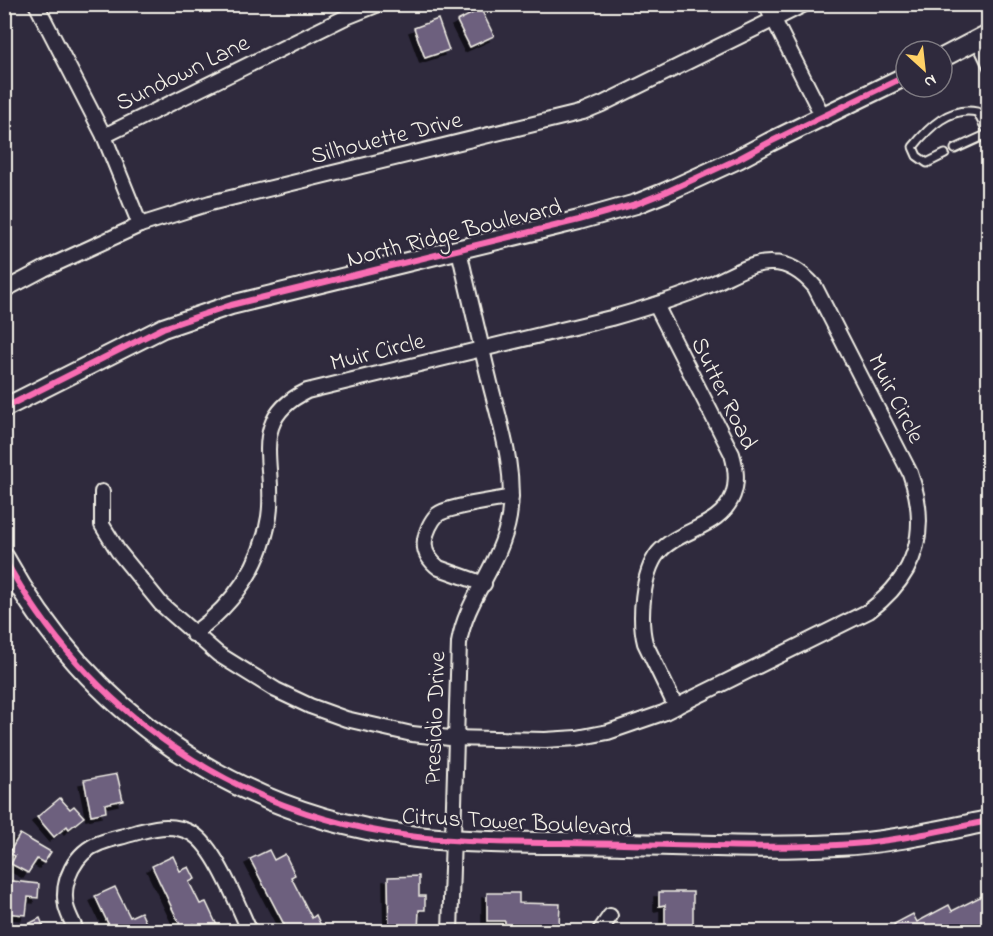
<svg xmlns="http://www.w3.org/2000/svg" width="993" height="936" font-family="'Indie Flower',sans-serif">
<defs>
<filter id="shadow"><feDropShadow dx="-5" dy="5" stdDeviation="0" flood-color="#0009"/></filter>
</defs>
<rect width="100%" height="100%" fill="#2f2a3d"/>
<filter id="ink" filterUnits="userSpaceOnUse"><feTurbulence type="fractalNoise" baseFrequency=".0167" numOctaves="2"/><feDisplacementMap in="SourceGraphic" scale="12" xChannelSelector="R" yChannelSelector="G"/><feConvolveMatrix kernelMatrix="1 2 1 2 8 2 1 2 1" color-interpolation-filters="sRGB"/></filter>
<g filter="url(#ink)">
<!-- building -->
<g fill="#6d617e" stroke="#f4f1e8" stroke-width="1.5" filter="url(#shadow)">
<polygon points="481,9 494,36 470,47 457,21"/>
<polygon points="438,19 449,50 425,58 414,28"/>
<polygon points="117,774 123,800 105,804 106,812 91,815 84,780"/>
<polygon points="60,798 70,809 74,806 84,817 69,829 67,826 54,837 37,817"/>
<polygon points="20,834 51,852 44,863 37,859 28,873 11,864 15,856 9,853"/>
<polygon points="269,850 274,860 285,854 295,875 291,877 312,918 316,915 324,932 288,932 250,859"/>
<polygon points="173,856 180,871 189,867 195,879 189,882 200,904 206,902 220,932 198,932 194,924 182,929 152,866"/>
<polygon points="419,876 419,896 425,896 425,910 419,910 418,932 389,932 388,877"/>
<polygon points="4,880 39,884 38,898 28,897 26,915 4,913"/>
<polygon points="115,887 130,917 141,912 150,932 112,932 95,896"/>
<polygon points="659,892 693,892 693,925 665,926 665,905 659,906"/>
<polygon points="487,893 519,893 519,903 560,904 559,926 519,925 519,928 505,928 505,921 487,921"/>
<polygon points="988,893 988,912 984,914 988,924 974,932 948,932 947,928 940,932 898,932 894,924 913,914 917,922 949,905 952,911"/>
<polygon points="40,918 46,932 13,932"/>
</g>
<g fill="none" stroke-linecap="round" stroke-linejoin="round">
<defs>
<g id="service">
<polyline points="975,41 988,68"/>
<polyline points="955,149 988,134"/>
<path d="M945 154 927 163 917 156 913 147C929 127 950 106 977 112L988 133"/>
</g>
<g id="minor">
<polyline points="36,4 104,136 140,225"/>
<polyline points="766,4 823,117"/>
<polyline points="104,136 344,18 379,4"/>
<polyline points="4,290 44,269 140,225 210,203 583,112 602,104 805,4"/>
<path d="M656 305 732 454C736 468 738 481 733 495 720 529 680 528 658 553 642 573 639 620 645 643L676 707"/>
<path d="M102 492V525L118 551 161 604 218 654 276 690 310 706 346 719 412 734 450 738 545 740 577 738 608 732 663 713 869 611C917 575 930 530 910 473L815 287C804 274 790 263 772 263 749 262 728 278 707 286 676 299 643 309 611 318L307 391C246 420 277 466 269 517 261 566 233 605 193 634"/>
<path d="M484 584 439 568C430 561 423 552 425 540 426 532 431 521 437 515 448 506 495 501 511 497"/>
<path d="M77 932C73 923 68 915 66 906 61 881 75 852 100 843 110 839 121 837 131 834 151 828 172 822 193 834 216 848 238 906 250 932"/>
<path d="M450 932 459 643C466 598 501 565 509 517 516 473 502 430 491 387 480 341 469 295 459 250"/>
<polyline points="599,932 610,916"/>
</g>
<g id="tertiary">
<polyline points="942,58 988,34"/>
<polyline points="4,408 163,328 231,305 579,220 636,204 666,192 738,159 770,142 906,76"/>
</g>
<path id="secondary" d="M4 558C88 712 235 814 409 836 479 845 552 842 623 844 693 845 767 849 837 845 888 843 939 831 988 821"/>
</defs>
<!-- service casing -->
<use href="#service" stroke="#f4f1e8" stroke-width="11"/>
<!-- minor casing -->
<use href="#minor" stroke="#f4f1e8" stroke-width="18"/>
<!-- tertiary casing -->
<use href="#tertiary" stroke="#f4f1e8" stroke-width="22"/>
<!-- secondary casing -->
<use href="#secondary" stroke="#f4f1e8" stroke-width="24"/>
<!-- service -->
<use href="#service" stroke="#2f2a3d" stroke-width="7"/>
<!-- minor -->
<use href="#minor" stroke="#2f2a3d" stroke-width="14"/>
<!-- tertiary -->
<use href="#tertiary" stroke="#2f2a3d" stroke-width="18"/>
<!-- secondary -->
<use href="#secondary" stroke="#2f2a3d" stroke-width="20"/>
<defs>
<g id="cycleway">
<polyline points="4,408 163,328 231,305 579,220 636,204 666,192 738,159 770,142 906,76"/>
<path d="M4 558C88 712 235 814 409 836 479 845 552 842 623 844 693 845 767 849 837 845 888 843 939 831 988 821"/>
</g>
</defs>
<!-- cycleway casing -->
<use href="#cycleway" stroke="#2f2a3d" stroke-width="10"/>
<!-- cycleway -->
<use href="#cycleway" stroke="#f96db3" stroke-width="6"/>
</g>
</g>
<g text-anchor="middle" stroke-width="5" stroke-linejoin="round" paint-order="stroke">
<!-- street labels -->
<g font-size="24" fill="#f4f1e8" stroke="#2f2a3d">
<text transform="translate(182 72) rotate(-26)" y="8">Sundown Lane</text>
<text transform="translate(386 137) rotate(-14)" y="8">Silhouette Drive</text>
<text transform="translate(454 232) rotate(-14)" y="8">North Ridge Boulevard</text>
<text transform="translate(377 351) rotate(-14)" y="8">Muir Circle</text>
<text transform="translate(725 393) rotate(64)" y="8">Sutter Road</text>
<text transform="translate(897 398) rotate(63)" y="8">Muir Circle</text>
<text transform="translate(434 718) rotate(-88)" y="8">Presidio Drive</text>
<text transform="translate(517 821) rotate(3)" y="8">Citrus Tower Boulevard</text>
</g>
</g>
<!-- margin -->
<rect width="993" height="936" fill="none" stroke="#2f2a3d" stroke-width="24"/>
<rect x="12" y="12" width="969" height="912" fill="none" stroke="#f4f1e8" stroke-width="2" filter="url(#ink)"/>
<!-- north arrow -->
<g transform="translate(924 69) rotate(153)"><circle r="28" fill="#2f2a3d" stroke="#7e7a81" stroke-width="1.5"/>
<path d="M0-4.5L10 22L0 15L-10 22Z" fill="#ffd166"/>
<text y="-9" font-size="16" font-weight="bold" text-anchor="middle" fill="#f4f1e8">N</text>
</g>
</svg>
